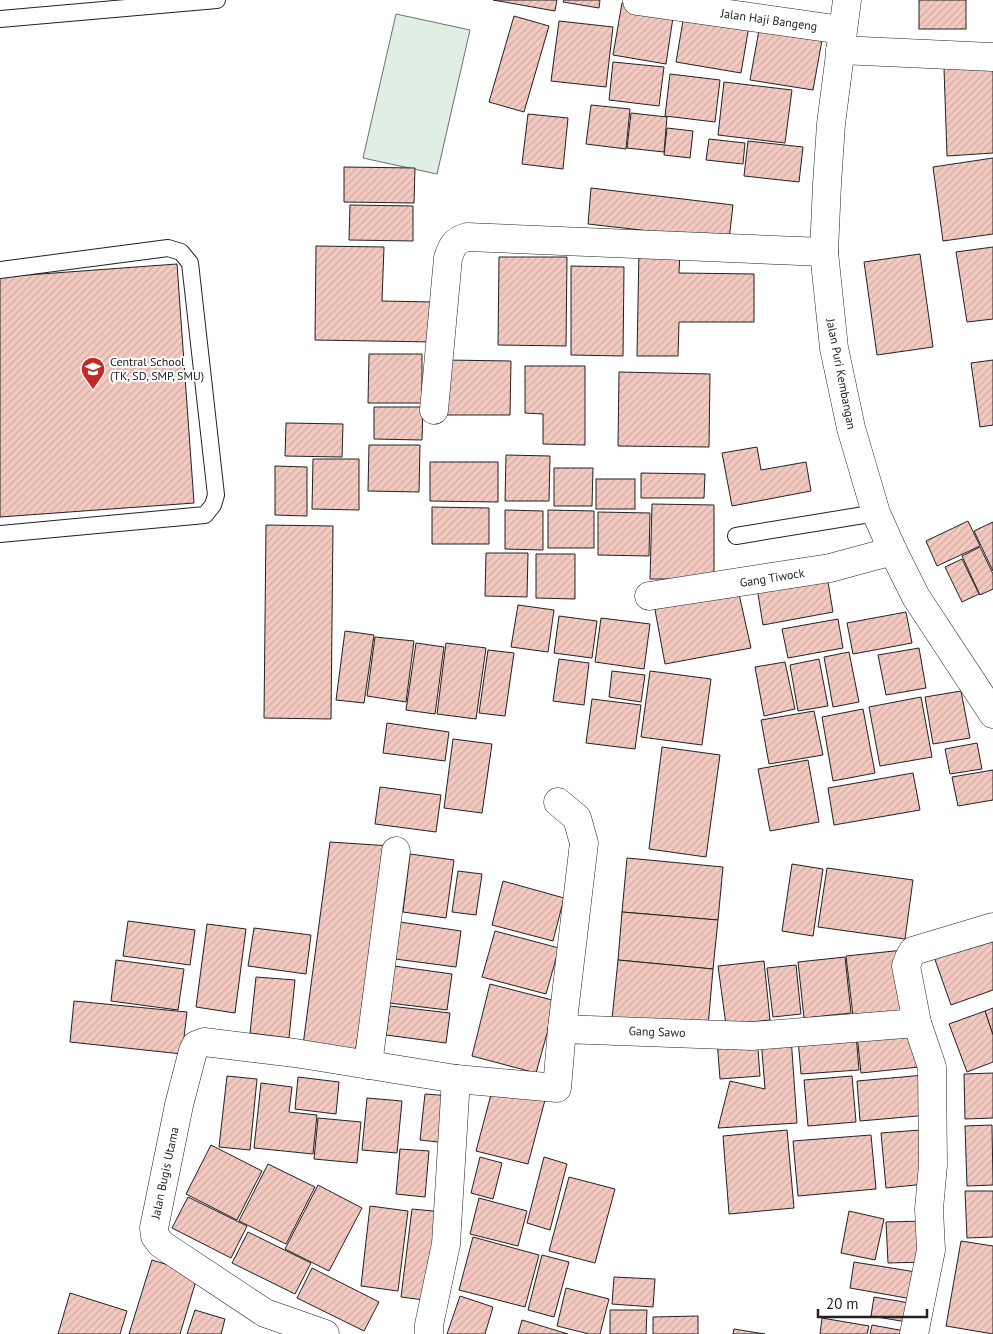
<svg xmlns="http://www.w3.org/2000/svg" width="993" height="1334" font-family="'PT Sans',sans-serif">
<defs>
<pattern id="building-hatch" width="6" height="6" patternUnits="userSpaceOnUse" patternTransform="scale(1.25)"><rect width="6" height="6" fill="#f3c9c0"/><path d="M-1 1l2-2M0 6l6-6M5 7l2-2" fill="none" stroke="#d0aca5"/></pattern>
</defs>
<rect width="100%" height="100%" fill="#fff"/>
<!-- pitch -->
<polygon fill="#e0efe3" stroke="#6f6f6f" points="396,14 470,30 437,174 363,158"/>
<!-- building -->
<g fill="url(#building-hatch)" stroke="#222">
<polygon points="493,0 557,0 555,11"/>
<polygon points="564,0 600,0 599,8 563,2"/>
<rect x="919" y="0" width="47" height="29"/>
<polygon points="622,3 674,11 666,64 613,55"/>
<polygon points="685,9 750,20 741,73 676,62"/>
<polygon points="514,16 549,26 524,112 489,102"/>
<polygon points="761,19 824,29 813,90 750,80"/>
<polygon points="559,21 613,27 606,87 551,81"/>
<polygon points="613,62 664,67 659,106 609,100"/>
<polygon points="993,66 993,153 947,156 944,68"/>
<polygon points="670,74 720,80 715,122 665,116"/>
<polygon points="724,82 792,90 785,143 718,135"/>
<polygon points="591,105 630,109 626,149 586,144"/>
<polygon points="631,113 667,117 664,152 627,148"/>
<polygon points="528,114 568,118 563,169 522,164"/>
<polygon points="667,128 693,131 690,158 664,155"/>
<polygon points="709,139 745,143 743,164 706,160"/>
<polygon points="748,141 803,147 799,182 744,176"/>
<polygon points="993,158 993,234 943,241 933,167"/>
<polygon points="344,167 415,168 414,203 344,202"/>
<polygon points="591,188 733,205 729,240 588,224"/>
<polygon points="350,205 413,206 413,241 349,240"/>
<polygon points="316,246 384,247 382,301 433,302 432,342 315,340"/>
<polygon points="993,247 993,319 967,322 956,252"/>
<polygon points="639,250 680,251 679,273 754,274 754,322 679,322 678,356 637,356"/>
<polygon points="920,254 933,347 877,355 864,262"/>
<polygon points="499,257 567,257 566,346 498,345"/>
<polygon points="177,264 194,503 0,517 0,277"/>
<polygon points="571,266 624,267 623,356 571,355"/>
<polygon points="369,354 422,354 422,403 368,403"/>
<polygon points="445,360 511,361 510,415 444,415"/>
<polygon points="993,360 993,425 980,427 971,363"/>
<polygon points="525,366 585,366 585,445 543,444 543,414 525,413"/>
<polygon points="619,372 710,374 709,447 618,446"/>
<polygon points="374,407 423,407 422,440 374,439"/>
<polygon points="286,423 343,424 342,457 285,456"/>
<polygon points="369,445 420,445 419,492 368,491"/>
<polygon points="757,447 761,470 806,462 811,491 732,506 722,453"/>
<polygon points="506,455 550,456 549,501 505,501"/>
<polygon points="313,459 359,459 359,510 312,509"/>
<polygon points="430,462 498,462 498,502 430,501"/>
<polygon points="275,466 307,467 307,516 275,515"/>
<polygon points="554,468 593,468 592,506 554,506"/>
<polygon points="641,473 705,474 704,498 641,498"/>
<rect x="596" y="479" width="39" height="30"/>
<polygon points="652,504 714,505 714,579 650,579"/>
<polygon points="432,507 489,508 489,544 432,544"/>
<polygon points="505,510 543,511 543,550 505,549"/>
<polygon points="548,510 594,511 594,548 548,548"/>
<polygon points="598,512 650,513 649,556 598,555"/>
<polygon points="968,521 980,546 937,566 926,541"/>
<polygon points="993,522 993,571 974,531"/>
<polygon points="266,525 333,526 331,719 264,718"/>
<polygon points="980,547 993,574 993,589 980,595 962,556"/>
<polygon points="486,553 528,553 527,597 485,596"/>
<polygon points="536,554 575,554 575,599 536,598"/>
<polygon points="962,559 979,594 962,602 945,567"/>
<polygon points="827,576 833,612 763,625 757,588"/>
<polygon points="739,594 751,648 665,664 653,599"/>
<polygon points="518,605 554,610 548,652 511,647"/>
<polygon points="906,612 912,643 853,654 847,623"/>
<polygon points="559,616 597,621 592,658 554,653"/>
<polygon points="601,618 650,624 644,669 595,662"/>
<polygon points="838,619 843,648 788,658 782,629"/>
<polygon points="345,631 374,635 364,703 336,700"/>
<polygon points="375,637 414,641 406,702 367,696"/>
<polygon points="416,643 444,647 435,714 406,710"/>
<polygon points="446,643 486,648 476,719 437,714"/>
<polygon points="919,648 926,688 886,695 878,655"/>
<polygon points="488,650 514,653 505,716 479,713"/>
<polygon points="849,652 859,702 833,707 824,657"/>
<polygon points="559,659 589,663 584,705 553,701"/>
<polygon points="819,659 828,706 798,711 790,665"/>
<polygon points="785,662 795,709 764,716 755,667"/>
<polygon points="612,671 645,675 641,702 609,697"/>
<polygon points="650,671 711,679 702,745 641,737"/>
<polygon points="961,691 970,738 933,744 925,697"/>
<polygon points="921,697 932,757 880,766 869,707"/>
<polygon points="592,699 641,705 635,749 586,743"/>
<polygon points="863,709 875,773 833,781 822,717"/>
<polygon points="814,711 823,755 769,764 761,720"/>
<polygon points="387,723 449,732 445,761 383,753"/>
<polygon points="453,739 492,744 482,813 444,808"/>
<polygon points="977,743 982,769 950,774 945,749"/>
<polygon points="662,747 720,755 706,857 649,849"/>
<polygon points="808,760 819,822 770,831 758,769"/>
<polygon points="993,770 993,800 958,806 952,777"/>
<polygon points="913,773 920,810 834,825 828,788"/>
<polygon points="380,787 441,795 436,832 375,824"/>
<polygon points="330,842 391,846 355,1053 303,1045"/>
<polygon points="410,854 454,860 446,918 403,912"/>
<polygon points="627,858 723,867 718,920 622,912"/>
<polygon points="792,864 823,869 813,936 782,931"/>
<polygon points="827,868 913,880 905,939 818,927"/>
<polygon points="458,871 482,874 476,915 452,912"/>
<polygon points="503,881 564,898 553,941 492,925"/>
<polygon points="622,912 718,920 713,969 618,960"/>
<polygon points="128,921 195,930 190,965 123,956"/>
<polygon points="400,922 461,931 456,967 395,959"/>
<polygon points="207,924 246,929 235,1013 196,1007"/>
<polygon points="254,928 311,935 306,974 248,966"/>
<polygon points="495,931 559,948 546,994 482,977"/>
<polygon points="993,932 993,990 951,1005 933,954"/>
<polygon points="904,950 911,1010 853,1016 846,956"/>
<polygon points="845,957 851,1013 804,1018 798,962"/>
<polygon points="116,960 184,969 178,1010 111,1001"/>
<polygon points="618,960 713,969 708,1027 612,1019"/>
<polygon points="764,961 770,1020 726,1025 718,966"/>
<polygon points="796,965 801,1014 773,1017 767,968"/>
<polygon points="394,966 452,974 447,1010 389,1003"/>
<polygon points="256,977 295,980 289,1038 250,1033"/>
<polygon points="490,984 556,1001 536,1073 472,1056"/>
<polygon points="74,1001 187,1012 182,1054 70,1042"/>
<polygon points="390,1006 450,1013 446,1043 386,1035"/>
<polygon points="993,1008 993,1035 985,1011"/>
<polygon points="985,1011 993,1035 993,1062 967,1072 949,1024"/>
<polygon points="915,1029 919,1067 861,1073 857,1035"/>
<polygon points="856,1034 859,1070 801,1074 798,1039"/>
<polygon points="757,1036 760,1076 720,1079 717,1040"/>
<polygon points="791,1037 797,1123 718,1128 730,1081 765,1089 761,1039"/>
<polygon points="993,1073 993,1118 965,1119 964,1074"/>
<polygon points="925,1075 929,1115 860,1121 857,1081"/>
<polygon points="227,1076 257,1079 250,1150 219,1147"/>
<polygon points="852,1076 856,1122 808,1126 804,1080"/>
<polygon points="298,1077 339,1082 336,1114 295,1109"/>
<polygon points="261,1083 292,1087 289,1112 317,1115 313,1154 254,1148"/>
<polygon points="493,1087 545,1100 528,1164 476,1151"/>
<polygon points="425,1094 452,1096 447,1143 420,1140"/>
<polygon points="367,1098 402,1101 397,1153 362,1150"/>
<polygon points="318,1118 361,1122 357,1163 314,1159"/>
<polygon points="992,1125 993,1185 967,1186 965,1126"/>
<polygon points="787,1130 794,1208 729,1214 723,1136"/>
<polygon points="920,1130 925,1184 886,1188 881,1133"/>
<polygon points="871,1135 876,1189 798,1196 793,1141"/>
<polygon points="211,1145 262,1171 237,1220 186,1194"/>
<polygon points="400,1149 429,1151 425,1197 396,1194"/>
<polygon points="480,1157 502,1163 493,1199 471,1193"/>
<polygon points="544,1157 567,1164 550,1230 527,1223"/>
<polygon points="268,1164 315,1187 286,1244 239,1221"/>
<polygon points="569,1177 615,1189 595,1263 549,1251"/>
<polygon points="318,1185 362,1208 329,1271 285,1249"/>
<polygon points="965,1191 993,1191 993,1237 967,1238"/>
<polygon points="188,1197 247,1226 231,1258 172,1228"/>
<polygon points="479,1198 527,1211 518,1246 470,1234"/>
<polygon points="370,1206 408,1211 398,1291 361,1286"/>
<polygon points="412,1209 443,1212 432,1301 401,1297"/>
<polygon points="849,1211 884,1219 875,1260 841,1253"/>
<polygon points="925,1221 926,1262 888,1263 886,1222"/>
<polygon points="248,1232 311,1263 295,1294 232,1263"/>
<polygon points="473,1237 539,1255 525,1307 459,1290"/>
<polygon points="961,1241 993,1246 993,1334 946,1326"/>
<polygon points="542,1255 569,1262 554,1317 528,1310"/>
<polygon points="152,1260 198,1274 180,1334 129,1334"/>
<polygon points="854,1262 916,1272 912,1299 850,1288"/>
<polygon points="312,1268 379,1302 364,1331 297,1298"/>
<polygon points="614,1277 655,1279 653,1307 612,1304"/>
<polygon points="566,1288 609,1299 600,1334 589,1334 557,1326"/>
<polygon points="70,1293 127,1311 120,1334 58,1334"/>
<polygon points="460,1296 493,1307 485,1334 447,1334"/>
<polygon points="874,1297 910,1303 907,1322 871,1316"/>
<polygon points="195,1310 225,1319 221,1334 187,1334"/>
<polygon points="610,1310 647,1310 646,1334 610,1334"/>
<polygon points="698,1316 698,1334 653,1334 653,1317"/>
<polygon points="822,1318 869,1326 867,1334 820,1334"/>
<polygon points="522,1320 568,1334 518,1334"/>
<polygon points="872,1325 910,1332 910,1334 870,1334"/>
<polygon points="734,1329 765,1334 733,1334"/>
</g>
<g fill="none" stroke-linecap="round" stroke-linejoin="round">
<defs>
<g id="lane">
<polyline points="0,19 217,0"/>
<polyline points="0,270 168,248 181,252 190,263 216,495 213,505 205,515 0,534"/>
<polyline points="736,536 876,513"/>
</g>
<g id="street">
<polyline points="637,1 842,30"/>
<polyline points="840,50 993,57"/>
<path d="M434 410 448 258C452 246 454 241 467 237L824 252"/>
<polyline points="649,596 830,568 893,551"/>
<polyline points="558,802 577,818 584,843 562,1029"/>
<polyline points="368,1065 396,851"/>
<polyline points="325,1334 265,1313 161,1244 155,1236 154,1228 179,1105 193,1051 196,1045 204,1042 295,1053 456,1079 557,1088 562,1029 752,1036 917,1023 906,966 909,958 913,951 993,927"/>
<polyline points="429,1334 429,1325 446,1244 456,1079"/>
<polyline points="914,1334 931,1250 929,1209 933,1165 932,1067 917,1023"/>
</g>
<polyline id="secondary" points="847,0 831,124 827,184 824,252 834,348 851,428 876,513 893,551 916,597 993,714"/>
</defs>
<!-- lane casing -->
<use href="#lane" stroke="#222" stroke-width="18"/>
<!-- street casing -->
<use href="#street" stroke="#222" stroke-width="29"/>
<!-- secondary casing -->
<use href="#secondary" stroke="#222" stroke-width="29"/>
<!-- lane -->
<use href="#lane" stroke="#fff" stroke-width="16"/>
<!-- street -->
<use href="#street" stroke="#fff" stroke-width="28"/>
<!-- secondary -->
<use href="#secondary" stroke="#fff" stroke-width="28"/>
</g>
<!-- icons -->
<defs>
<symbol id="school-pin" viewBox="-11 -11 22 30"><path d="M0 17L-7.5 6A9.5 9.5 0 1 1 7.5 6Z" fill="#c62828" stroke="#fff"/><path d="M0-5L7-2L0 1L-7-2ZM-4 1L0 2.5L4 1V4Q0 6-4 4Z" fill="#fff"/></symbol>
</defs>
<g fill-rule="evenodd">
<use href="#school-pin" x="79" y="355" width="28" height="38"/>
</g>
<g text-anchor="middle" stroke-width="4" stroke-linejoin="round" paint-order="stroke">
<!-- street labels -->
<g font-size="12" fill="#222" stroke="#fff">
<text transform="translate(769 20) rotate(8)" y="4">Jalan Haji Bangeng</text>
<text transform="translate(841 374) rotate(79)" y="4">Jalan Puri Kembangan</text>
<text transform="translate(772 578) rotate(-9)" y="4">Gang Tiwock</text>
<text transform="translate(657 1032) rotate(2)" y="4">Gang Sawo</text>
<text transform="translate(165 1173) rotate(-78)" y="4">Jalan Bugis Utama</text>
</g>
<!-- poi labels -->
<g font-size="12" fill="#222" stroke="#fff" text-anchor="start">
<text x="110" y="366">Central School<tspan x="110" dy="14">(TK, SD, SMP, SMU)</tspan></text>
</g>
</g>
<!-- scale -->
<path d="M818 1309v8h109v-8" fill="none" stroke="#222222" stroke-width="2.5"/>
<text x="826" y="1309" font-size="15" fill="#222222" stroke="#ffffff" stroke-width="4" paint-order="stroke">20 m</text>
</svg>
